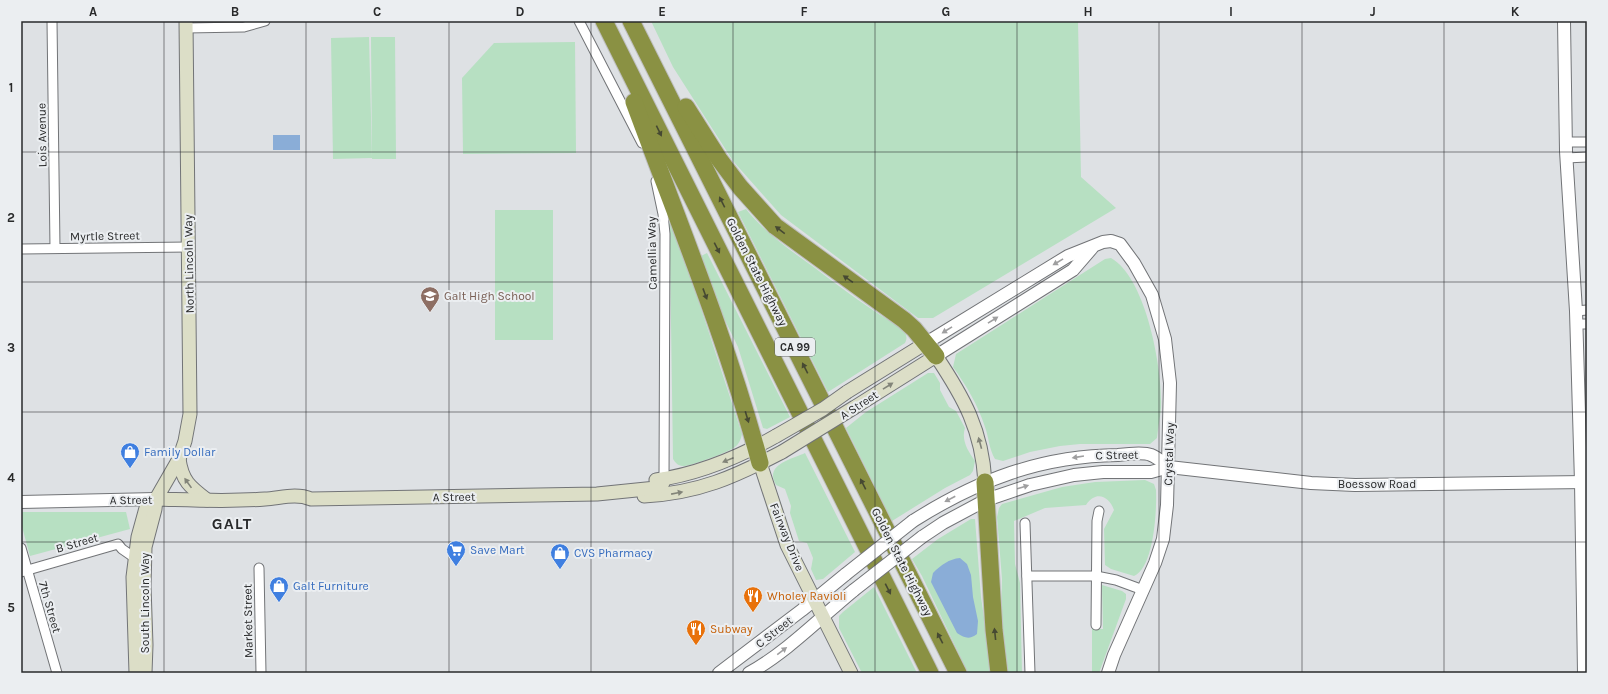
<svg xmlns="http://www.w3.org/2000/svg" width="1608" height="694" font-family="Karla,sans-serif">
<rect width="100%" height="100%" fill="#dee1e4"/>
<!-- green -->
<g fill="#b7e0c2">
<polygon points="651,21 1078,21 1081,177 1116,208 933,318 918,318 781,215 733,161 673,67"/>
<polygon points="369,37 372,158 333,159 331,38"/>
<polygon points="371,37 395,37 396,159 372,159"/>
<polygon points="575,42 576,153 463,154 462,78 494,43"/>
<path d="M663 200 696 293 742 434C741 439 739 444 735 447 729 452 689 467 682 466 677 465 675 462 673 459L670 255Z"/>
<path d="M746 209C765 233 790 250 815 268 844 290 872 311 903 329 906 334 908 337 905 343L828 392 738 212Z"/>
<rect x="495" y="210" width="58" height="130"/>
<polygon points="707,253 790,417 767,429 763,428 738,347 719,308 699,257"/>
<path d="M1111 258C1146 277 1163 370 1161 408 1160 418 1158 428 1157 438L1150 444H1080L1060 446 1030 452 1003 461 995 459C989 449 989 438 985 427 978 405 966 385 953 367L956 354 1105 259Z"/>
<path d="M928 373H934L940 383V390L949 407 956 411 965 428C961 440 968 451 975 461L973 471 970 475 945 488 892 521 846 428 866 412Z"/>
<path d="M805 453 855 552 823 579 816 580 811 569 813 558 807 543 799 541 790 513 791 506 785 489 776 485C775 483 773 479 773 476 773 462 795 458 805 453Z"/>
<path d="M1145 480 1154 484 1156 490C1157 509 1154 568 1134 576L1111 569 1105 565 1104 529 1114 510C1109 496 1096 490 1086 505L1045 508 1014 521 1015 564 1020 583 1022 673H1005L1001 618 1002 579 997 517 999 508 1002 504 1062 487 1095 482Z"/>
<polygon points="126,512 130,529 30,556 21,523 21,512"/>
<polygon points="971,519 975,519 981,597 992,673 968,673 922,576 912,559 938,539"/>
<polygon points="1102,585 1122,591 1126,594 1126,599 1099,673 1092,673 1092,629 1103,629"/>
<polygon points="874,587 917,673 862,673 839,628 839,616 843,612"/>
</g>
<!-- water -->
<g fill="#8aadd7">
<rect x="273" y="135" width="27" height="15"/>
<path d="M960 558 967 564 971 575 973 597 978 621 977 634C969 640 965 638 957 633L931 582 933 573C941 565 949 559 960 558Z"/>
</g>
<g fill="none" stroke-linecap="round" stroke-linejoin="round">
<defs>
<g id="minor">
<polyline points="52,21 55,248"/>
<polyline points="579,21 642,143"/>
<polyline points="186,28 244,27 265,21"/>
<polyline points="1566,142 1587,142"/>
<polyline points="1566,158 1587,157"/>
<polyline points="656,181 663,214 665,234 664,479"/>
<polyline points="21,249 189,247"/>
<polyline points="1576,311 1587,310"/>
<polyline points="1577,324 1587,324"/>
<polyline points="1025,523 1030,673"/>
<polyline points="21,548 57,673"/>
<polyline points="259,568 261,673"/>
<polyline points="21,572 118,544 122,549 135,558"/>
<polyline points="1027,576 1096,576 1116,580 1143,590"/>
<polyline points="1096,625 1097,521 1099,511"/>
</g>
<g id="tertiary">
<polyline points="1564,21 1566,151 1576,311 1581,482 1584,673"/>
<polyline points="926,343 1068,256 1103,242 1111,241 1120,244 1134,263 1152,295 1165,339 1170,383 1167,505 1163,539 1155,563 1114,655 1108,673"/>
<polyline points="936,356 1073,270 1092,248"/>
<polyline points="21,502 156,499"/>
<path d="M913 521C978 480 1040 456 1118 455 1126 454 1144 452 1151 455 1157 457 1163 463 1169 467"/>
<polyline points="922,537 943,523 986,500 1030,485 1074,475 1103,472 1151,472 1169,467 1311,483 1355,485 1587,482"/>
<polyline points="719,673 802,610 846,574"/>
<path d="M749 673C786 653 821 617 854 590"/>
</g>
<g id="secondary">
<polyline points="847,392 926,343"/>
<path d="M855 407 936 356C964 398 982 430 985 482"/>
<path d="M179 459C182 481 190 487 207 500"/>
<polyline points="760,463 787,545 851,673"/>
<path d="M656 480C699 474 739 457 776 436"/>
<path d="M644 496C699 493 734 477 782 452"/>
<path d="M156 499C193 500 229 502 265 499 281 498 296 493 311 499L597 494 656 488 663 483 664 479"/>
<polyline points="136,673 133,577 138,537 146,508 156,499 179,459 185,441 190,414 186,21"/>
<polyline points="145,673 146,645 144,586 145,547 155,509 156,499"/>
</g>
<g id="motorway">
<polyline points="604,21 930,673"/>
<polyline points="631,21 958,673"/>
<path d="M634 102C678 221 727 340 760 463"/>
<polyline points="686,107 719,159 740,187 775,226 904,320 914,329 936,356"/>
<polyline points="985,482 994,630 999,673"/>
</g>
</defs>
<!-- minor casing -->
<use href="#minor" stroke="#727477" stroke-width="11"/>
<!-- tertiary casing -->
<use href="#tertiary" stroke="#727477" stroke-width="14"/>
<!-- secondary casing -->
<use href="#secondary" stroke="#727477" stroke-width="15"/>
<!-- motorway casing -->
<use href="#motorway" stroke="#bfbfbf" stroke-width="19"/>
<!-- minor -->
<use href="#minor" stroke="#fff" stroke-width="9"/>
<!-- tertiary -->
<use href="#tertiary" stroke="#fff" stroke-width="12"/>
<!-- secondary -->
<use href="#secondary" stroke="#dcdec7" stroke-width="13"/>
<!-- motorway -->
<use href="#motorway" stroke="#8a9143" stroke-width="17"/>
<defs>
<g id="tertiary-bridge">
<polyline points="846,574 913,521"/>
<polyline points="854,590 922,537"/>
</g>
<g id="secondary-bridge">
<polyline points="776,436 823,409 847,392"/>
<polyline points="782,452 855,407"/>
</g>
</defs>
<!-- tertiary-bridge casing -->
<use href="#tertiary-bridge" stroke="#727477" stroke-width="14" stroke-linecap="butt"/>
<!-- secondary-bridge casing -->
<use href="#secondary-bridge" stroke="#727477" stroke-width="15" stroke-linecap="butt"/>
<!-- tertiary-bridge -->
<use href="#tertiary-bridge" stroke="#fff" stroke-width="12"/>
<!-- secondary-bridge -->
<use href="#secondary-bridge" stroke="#dcdec7" stroke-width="13"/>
</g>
<!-- one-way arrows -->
<defs><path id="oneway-solid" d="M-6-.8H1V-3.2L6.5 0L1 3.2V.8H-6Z"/></defs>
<g fill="#464932">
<use href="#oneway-solid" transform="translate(659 131) rotate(64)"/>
<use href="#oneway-solid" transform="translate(722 202) rotate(-117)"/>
<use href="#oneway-solid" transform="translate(780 230) rotate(-143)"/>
<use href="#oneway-solid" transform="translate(717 248) rotate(63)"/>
<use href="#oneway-solid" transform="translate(848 279) rotate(-145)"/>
<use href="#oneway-solid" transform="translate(705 294) rotate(70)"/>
<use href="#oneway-solid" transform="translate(805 368) rotate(-117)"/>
<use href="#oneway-solid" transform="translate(747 417) rotate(73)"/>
<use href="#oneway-solid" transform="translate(863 484) rotate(-117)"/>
<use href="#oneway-solid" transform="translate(888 589) rotate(63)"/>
<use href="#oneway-solid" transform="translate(995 634) rotate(-96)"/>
<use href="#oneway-solid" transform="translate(940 638) rotate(-117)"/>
</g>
<g fill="#9f9fa0">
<use href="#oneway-solid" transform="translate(1058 262) rotate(149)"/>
<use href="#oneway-solid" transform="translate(993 320) rotate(-32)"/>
<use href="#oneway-solid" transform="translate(947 330) rotate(148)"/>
<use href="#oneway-solid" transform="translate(1078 457) rotate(171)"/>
<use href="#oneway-solid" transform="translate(1023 487) rotate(-18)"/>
<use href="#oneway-solid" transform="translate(950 499) rotate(152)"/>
<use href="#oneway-solid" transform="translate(782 651) rotate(-37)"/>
</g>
<g fill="#828479">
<use href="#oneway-solid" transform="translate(888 386) rotate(-32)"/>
<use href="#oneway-solid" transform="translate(980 443) rotate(-105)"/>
<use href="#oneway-solid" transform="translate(728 460) rotate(158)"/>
<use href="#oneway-solid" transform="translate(188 483) rotate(-125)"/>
<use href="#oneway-solid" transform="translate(677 493) rotate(-11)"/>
</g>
<!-- grid -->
<path fill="none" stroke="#292a2b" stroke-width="1" stroke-opacity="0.55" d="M164 21V673M306 21V673M449 21V673M591 21V673M733 21V673M875 21V673M1017 21V673M1159 21V673M1302 21V673M1444 21V673M21 152H1587M21 282H1587M21 412H1587M21 542H1587"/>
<!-- icons -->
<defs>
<symbol id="school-pin" viewBox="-11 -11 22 30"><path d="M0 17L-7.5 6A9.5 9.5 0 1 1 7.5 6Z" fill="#8d6e63" stroke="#ebeef1"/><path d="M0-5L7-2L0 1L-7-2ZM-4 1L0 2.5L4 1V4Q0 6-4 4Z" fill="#fff"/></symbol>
<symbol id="shop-pin" viewBox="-11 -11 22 30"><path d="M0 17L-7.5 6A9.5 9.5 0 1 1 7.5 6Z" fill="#3f7fe0" stroke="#ebeef1"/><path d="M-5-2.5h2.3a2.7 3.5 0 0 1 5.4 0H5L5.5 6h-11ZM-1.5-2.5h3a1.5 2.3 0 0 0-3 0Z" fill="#fff"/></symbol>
<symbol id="supermarket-pin" viewBox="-11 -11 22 30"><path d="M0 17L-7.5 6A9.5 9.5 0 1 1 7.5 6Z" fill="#3f7fe0" stroke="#ebeef1"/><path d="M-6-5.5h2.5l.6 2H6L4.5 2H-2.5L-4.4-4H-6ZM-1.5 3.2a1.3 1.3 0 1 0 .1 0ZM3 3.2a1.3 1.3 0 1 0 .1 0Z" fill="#fff"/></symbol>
<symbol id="restaurant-pin" viewBox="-11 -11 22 30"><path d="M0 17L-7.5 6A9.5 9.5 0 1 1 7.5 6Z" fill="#e8710a" stroke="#ebeef1"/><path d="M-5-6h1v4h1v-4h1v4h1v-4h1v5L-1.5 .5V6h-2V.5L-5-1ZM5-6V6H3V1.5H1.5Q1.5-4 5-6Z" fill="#fff"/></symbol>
</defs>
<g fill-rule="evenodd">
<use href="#school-pin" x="419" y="285" width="22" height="30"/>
<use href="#shop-pin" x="119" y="441" width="22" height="30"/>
<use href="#supermarket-pin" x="445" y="539" width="22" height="30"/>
<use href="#shop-pin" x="549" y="542" width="22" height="30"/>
<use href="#shop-pin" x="268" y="575" width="22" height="30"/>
<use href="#restaurant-pin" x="742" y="585" width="22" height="30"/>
<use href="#restaurant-pin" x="685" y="618" width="22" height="30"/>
</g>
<g text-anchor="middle" stroke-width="4" stroke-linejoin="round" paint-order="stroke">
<!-- shield labels -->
<rect fill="#ebeef1" stroke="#636566" stroke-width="1" x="775" y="338" width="40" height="18" rx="3"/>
<g font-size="11" font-weight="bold" fill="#292a2b">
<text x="795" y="351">CA 99</text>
</g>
<!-- street labels -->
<g font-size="12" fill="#292a2b" stroke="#ebeef1">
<text transform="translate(42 135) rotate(-91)" y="4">Lois Avenue</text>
<text transform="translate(105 236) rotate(-1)" y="4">Myrtle Street</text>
<text transform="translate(652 253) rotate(-91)" y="4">Camellia Way</text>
<text transform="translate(189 264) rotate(-91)" y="4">North Lincoln Way</text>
<text transform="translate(757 272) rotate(63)" y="4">Golden State Highway</text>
<text transform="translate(859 405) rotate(-33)" y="4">A Street</text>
<text transform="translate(1169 454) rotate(-88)" y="4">Crystal Way</text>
<text transform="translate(1117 455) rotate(-1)" y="4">C Street</text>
<text x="1377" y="488">Boessow Road</text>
<text transform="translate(454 497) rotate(-1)" y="4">A Street</text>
<text transform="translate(131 500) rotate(-1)" y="4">A Street</text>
<text transform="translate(787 537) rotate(68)" y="4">Fairway Drive</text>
<text transform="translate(77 543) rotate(-16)" y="4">B Street</text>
<text transform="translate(902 562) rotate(63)" y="4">Golden State Highway</text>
<text transform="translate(145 603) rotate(-90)" y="4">South Lincoln Way</text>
<text transform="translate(50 607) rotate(74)" y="4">7th Street</text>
<text transform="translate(248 621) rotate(-91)" y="4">Market Street</text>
<text transform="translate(774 632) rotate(-38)" y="4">C Street</text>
</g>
<!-- education labels -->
<g font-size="12" fill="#785e54" stroke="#ebeef1" text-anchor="start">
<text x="444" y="300">Galt High School</text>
</g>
<!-- shop labels -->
<g font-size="12" fill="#366cbe" stroke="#ebeef1" text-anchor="start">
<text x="144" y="456">Family Dollar</text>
<text x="470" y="554">Save Mart</text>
<text x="574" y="557">CVS Pharmacy</text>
<text x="293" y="590">Galt Furniture</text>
</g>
<!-- food labels -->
<g font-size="12" fill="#c56008" stroke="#ebeef1" text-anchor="start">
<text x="767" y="600">Wholey Ravioli</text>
<text x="710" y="633">Subway</text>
</g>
<!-- district labels -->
<g font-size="16" font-weight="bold" letter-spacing="1" fill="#292a2b" stroke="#ebeef1">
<text x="232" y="529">GALT</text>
</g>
</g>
<!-- border -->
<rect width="1608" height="694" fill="none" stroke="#ebeef1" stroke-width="44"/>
<rect x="22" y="22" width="1564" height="650" fill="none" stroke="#292a2b" stroke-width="1.5"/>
<g font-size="13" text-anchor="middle" font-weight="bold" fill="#292a2b">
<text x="93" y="16">A</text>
<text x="235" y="16">B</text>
<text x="377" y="16">C</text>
<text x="520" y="16">D</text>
<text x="662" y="16">E</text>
<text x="804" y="16">F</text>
<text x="946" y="16">G</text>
<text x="1088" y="16">H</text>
<text x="1231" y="16">I</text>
<text x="1373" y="16">J</text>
<text x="1515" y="16">K</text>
<text x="11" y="92">1</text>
<text x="11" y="222">2</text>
<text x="11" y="352">3</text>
<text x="11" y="482">4</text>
<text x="11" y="612">5</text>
</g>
</svg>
